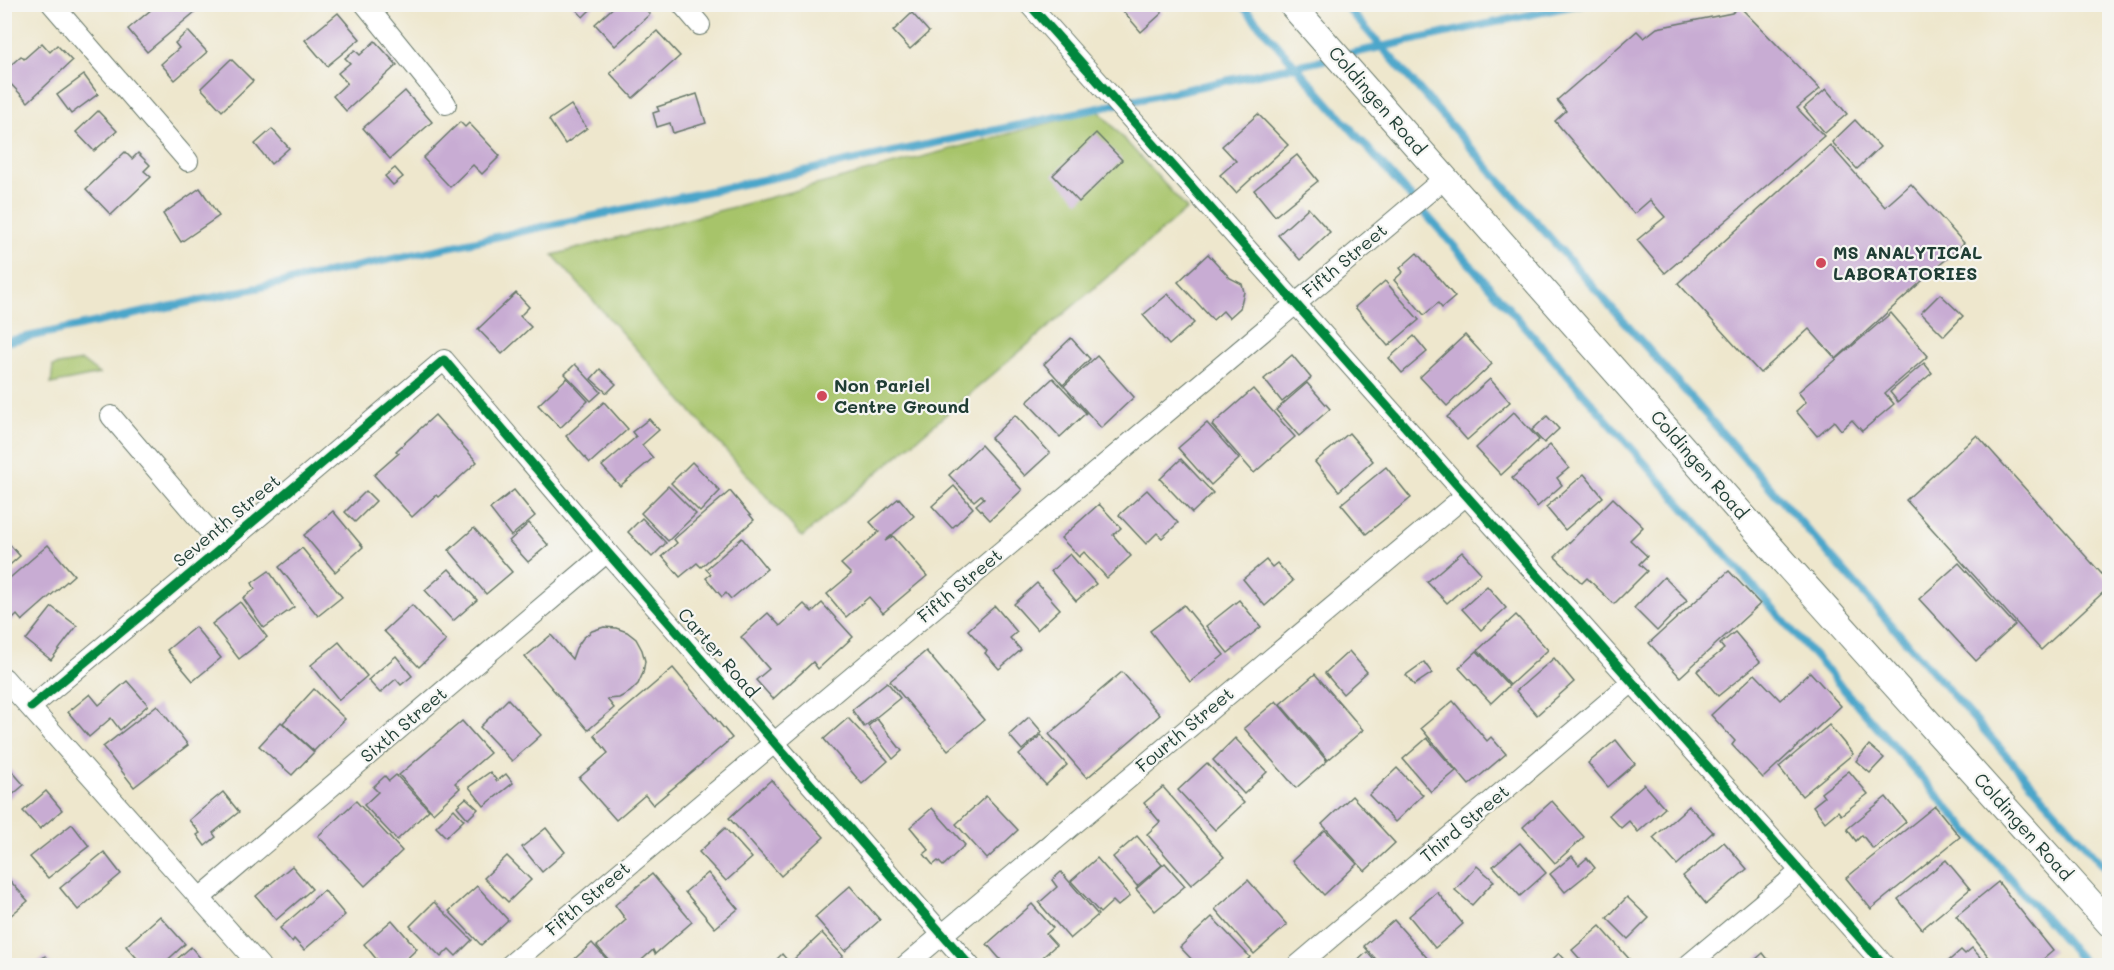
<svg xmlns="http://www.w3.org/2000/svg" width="2114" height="970" font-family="Mali,sans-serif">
<rect width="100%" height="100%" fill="#f6f6f2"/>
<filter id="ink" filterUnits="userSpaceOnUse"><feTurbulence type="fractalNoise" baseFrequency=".0167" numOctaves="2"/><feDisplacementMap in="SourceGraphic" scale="12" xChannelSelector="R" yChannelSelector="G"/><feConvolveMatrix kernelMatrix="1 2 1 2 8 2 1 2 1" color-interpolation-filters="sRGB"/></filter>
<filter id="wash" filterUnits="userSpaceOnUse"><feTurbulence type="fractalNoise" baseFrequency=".008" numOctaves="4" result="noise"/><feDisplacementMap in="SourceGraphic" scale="24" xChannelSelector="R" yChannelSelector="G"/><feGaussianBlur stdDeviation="1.35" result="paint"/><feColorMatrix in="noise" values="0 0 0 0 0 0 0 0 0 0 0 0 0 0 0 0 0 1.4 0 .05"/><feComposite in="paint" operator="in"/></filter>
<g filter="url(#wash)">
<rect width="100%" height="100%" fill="#eee7cd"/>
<!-- green -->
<g fill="#a7c46b" stroke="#638050" stroke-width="1.5">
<polygon points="1098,110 1187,209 802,537 553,255"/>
<polygon points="82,361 99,374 51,384 53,366"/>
</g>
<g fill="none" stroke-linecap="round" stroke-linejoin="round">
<!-- stream -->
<g stroke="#4ca6ca" stroke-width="8">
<polyline points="1241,4 2087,966"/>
<polyline points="1344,4 2110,873"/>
<polyline points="1344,55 1580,4"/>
<polyline points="4,342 1333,58"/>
</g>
</g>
<g id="blocks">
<!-- building -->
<g fill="#c8acd3">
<polygon points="158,4 188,4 195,12 147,52 128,29"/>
<polygon points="571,4 596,4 583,17"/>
<polygon points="617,4 641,4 650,14 615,46 595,24"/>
<polygon points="1117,4 1154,4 1162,13 1141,32"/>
<polygon points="1740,7 1820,89 1797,108 1824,136 1665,273 1637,240 1665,217 1650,200 1634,214 1555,121 1566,111 1557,100 1637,31 1644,38 1657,28 1732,13"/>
<polygon points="338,13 360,39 327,66 305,40"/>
<polygon points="912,13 929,32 910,49 893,31"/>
<polygon points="188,31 207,52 175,80 161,64 179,48 175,43"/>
<polygon points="657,31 680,56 633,98 610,73"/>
<polygon points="375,41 397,65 346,111 333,96 347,83 338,73 350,63 345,58 355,50 360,55"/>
<polygon points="42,43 50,52 57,45 72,61 28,102 4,77 4,71 21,56 24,59"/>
<polygon points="231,59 253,81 222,111 201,88"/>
<polygon points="84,75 98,94 71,114 57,95"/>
<polygon points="1826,89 1847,114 1825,133 1804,108"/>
<polygon points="405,91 432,122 390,159 363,128"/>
<polygon points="697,94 706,123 673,133 670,123 657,127 653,113 659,111 657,107"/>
<polygon points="571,105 587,128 565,144 549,120"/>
<polygon points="98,111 117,131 94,151 76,132"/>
<polygon points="1258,114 1288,145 1236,193 1220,175 1236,161 1222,146"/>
<polygon points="1855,120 1880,147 1857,169 1832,142"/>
<polygon points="460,122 465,127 469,123 500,156 482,174 473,165 450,187 423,158"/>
<polygon points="272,129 289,148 271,164 255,144"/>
<polygon points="1096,133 1122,160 1079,202 1053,175"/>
<polygon points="1830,145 1885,207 1911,184 1964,243 1836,359 1809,329 1760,373 1678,283"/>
<polygon points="125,152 132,159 138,153 150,165 144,171 151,177 111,215 86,189"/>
<polygon points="1297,155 1318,181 1275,216 1254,190"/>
<polygon points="395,168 403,177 393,185 385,176"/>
<polygon points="200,188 219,216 181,242 163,214"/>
<polygon points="1308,208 1330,232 1300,260 1278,235"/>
<polygon points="1417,253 1455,297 1442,308 1438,303 1424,315 1394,280 1403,272 1400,268"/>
<polygon points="1208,254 1230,278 1242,284 1244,292 1240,308 1229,318 1223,311 1213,320 1178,282"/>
<polygon points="1385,281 1419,320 1388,346 1355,307"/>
<polygon points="516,293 529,307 520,316 531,327 502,354 478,329"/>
<polygon points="1168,294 1194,323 1169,345 1143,315"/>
<polygon points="1940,294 1963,316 1944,336 1921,313"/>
<polygon points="1891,313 1928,356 1885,393 1894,404 1862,431 1852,420 1841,430 1834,421 1817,436 1796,411 1806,402 1798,392"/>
<polygon points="1465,335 1492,364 1447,406 1420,377"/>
<polygon points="1414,336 1427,352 1402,373 1389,358"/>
<polygon points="1071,338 1090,359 1063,385 1044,364"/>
<polygon points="1292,355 1311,378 1282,402 1264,379"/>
<polygon points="1097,356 1134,397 1101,428 1064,386"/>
<polygon points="1924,363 1932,373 1898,402 1890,392"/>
<polygon points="575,364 601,392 591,401 565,374"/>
<polygon points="600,369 616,384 607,393 591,379"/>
<polygon points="567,378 588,401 560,428 538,405"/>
<polygon points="1053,378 1086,413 1060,437 1027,402"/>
<polygon points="1490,379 1510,402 1467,440 1447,417"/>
<polygon points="1307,383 1330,409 1299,436 1276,410"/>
<polygon points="1253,389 1295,437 1254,473 1212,425"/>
<polygon points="604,402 628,429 590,463 566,436"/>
<polygon points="1514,412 1539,440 1501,475 1476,448"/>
<polygon points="435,415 477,462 438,497 436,495 412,517 374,475 399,453 396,451"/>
<polygon points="1015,415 1050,453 1025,476 991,438"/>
<polygon points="1547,416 1559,429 1544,443 1532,430"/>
<polygon points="649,419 659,430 642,445 653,458 620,486 602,466 636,437 632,432"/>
<polygon points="1207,423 1239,459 1211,485 1178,448"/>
<polygon points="1349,433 1373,461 1339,491 1315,462"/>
<polygon points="1977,435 2109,582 2109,587 2041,650 1906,500"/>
<polygon points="981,445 1022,490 990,520 976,505 984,498 981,495 974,501 949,475"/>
<polygon points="1550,445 1569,468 1557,478 1562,485 1537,507 1512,478"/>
<polygon points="1181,459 1213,493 1192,513 1160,479"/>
<polygon points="692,462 720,491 700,512 671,483"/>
<polygon points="1386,467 1411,498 1366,534 1341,504"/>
<polygon points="1584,474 1603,497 1565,530 1546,507"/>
<polygon points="668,486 696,514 668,541 641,513"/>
<polygon points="954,486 973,508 952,528 932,506"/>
<polygon points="514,490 535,516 511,536 490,509"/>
<polygon points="1147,490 1178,523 1162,538 1157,533 1146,544 1119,515"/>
<polygon points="366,491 376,501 355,522 345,512"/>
<polygon points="730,491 754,520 701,567 697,563 680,577 662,556 677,543 674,539"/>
<polygon points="899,498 914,516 885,541 893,536 927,576 883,613 869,597 846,617 827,594 851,574 841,564 879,532 870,522"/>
<polygon points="1613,498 1643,527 1630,540 1647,556 1639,564 1647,571 1614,604 1587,578 1582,583 1555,557"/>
<polygon points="1099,504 1121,528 1113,535 1131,556 1107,578 1084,552 1079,557 1061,538"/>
<polygon points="333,511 363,547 335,572 304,535"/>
<polygon points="642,518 666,543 652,557 628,532"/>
<polygon points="529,523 548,545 528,562 509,541"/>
<polygon points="474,528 512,572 486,594 449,550"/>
<polygon points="4,538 20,556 4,570"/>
<polygon points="742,538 767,569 731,599 726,593 722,597 706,578 711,574 706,569"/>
<polygon points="48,545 74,575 22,621 17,615 11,621 4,613 4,583"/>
<polygon points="302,548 342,597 318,616 279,567"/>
<polygon points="1462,552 1481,573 1447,603 1427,582"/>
<polygon points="1070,554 1096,584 1076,601 1051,571"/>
<polygon points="1266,560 1272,567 1277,563 1293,581 1265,606 1243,579"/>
<polygon points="1959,563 2015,625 1976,661 1919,599"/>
<polygon points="449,569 477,600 453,621 425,590"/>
<polygon points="269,571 294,607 264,628 243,598 255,589 252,583"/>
<polygon points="1729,571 1760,604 1680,677 1649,643"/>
<polygon points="1664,577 1687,600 1657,631 1634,608"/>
<polygon points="1037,583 1060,609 1037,630 1014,604"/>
<polygon points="1487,586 1506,608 1481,630 1462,609"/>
<polygon points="1239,600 1261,627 1228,653 1206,626"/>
<polygon points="240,602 267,637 239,659 212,624"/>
<polygon points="822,603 853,637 818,669 813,662 773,699 756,680 769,669 741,637 768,613 780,626 804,604 812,612"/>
<polygon points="412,605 446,641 419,667 384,631"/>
<polygon points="1184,605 1224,655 1190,682 1150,631"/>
<polygon points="995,606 1017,632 1010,638 1021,650 999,669 985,653 987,651 968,630"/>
<polygon points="52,607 77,626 51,660 26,640"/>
<polygon points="1516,615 1548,650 1510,685 1478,650"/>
<polygon points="195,627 221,658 193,681 167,650"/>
<polygon points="604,627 616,628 627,632 636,639 642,650 645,661 643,673 638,684 630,692 619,698 607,699 614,708 588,730 525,657 551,635 572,659 576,648 583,638 592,631"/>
<polygon points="1735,632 1760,662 1718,696 1697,671 1724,649 1720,644"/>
<polygon points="339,642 367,676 339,700 311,665"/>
<polygon points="926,651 984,720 948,750 890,681"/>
<polygon points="1349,651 1367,672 1343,694 1325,673"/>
<polygon points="1477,651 1509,686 1491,703 1459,668"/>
<polygon points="396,656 412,676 401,685 396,679 380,693 368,680"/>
<polygon points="1554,658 1574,682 1537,715 1516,691"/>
<polygon points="1424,662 1432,673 1414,685 1406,675"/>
<polygon points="673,668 732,738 653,805 645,795 616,820 579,778 608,753 594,735"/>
<polygon points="1122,672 1160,715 1087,778 1049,734"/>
<polygon points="1810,672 1841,706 1763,778 1732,745 1735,741 1711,715 1755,674 1780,700"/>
<polygon points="1315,674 1363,730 1328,760 1280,704"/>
<polygon points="127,681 148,705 120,730 111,718 89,737 68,712 90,694 99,705"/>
<polygon points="887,682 900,698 864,727 852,710"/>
<polygon points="314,689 345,719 314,751 283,723"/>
<polygon points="508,699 541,735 512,761 480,727"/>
<polygon points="1276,701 1327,761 1296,788 1244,728"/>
<polygon points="1453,701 1487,741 1491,737 1506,754 1469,785 1421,728"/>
<polygon points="157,705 188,745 134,787 103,747"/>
<polygon points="1029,717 1042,732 1022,750 1009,735"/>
<polygon points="848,718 888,761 862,784 824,739"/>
<polygon points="877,719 902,751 893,759 868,726"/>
<polygon points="462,721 490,753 455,783 460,788 433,813 399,775"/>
<polygon points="281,722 314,752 292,775 259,746"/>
<polygon points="1829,725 1853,754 1802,796 1779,767"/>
<polygon points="1041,735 1067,765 1046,785 1019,755"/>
<polygon points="1235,738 1267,772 1244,794 1213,760"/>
<polygon points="1427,738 1456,771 1431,792 1403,759"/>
<polygon points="1616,740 1635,764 1608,787 1588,763"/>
<polygon points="1869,745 1884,758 1870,773 1856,761"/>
<polygon points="4,762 24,785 4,802"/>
<polygon points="1207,763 1244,803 1215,830 1178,790"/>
<polygon points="1397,768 1423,795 1395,822 1369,795"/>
<polygon points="1849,771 1868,794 1841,815 1838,811 1825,822 1813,806 1824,797 1821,793"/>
<polygon points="490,772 497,781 506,774 513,783 484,806 469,787"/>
<polygon points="396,775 429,810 397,840 364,805 378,792 373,787 385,776 389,781"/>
<polygon points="771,780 824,837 781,876 729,818"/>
<polygon points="1644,784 1665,808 1638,832 1629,821 1621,828 1609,815"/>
<polygon points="1163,787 1224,857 1191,885 1147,834 1160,822 1144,803"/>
<polygon points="46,791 62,810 40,829 23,811"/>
<polygon points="223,792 239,812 213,833 216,837 205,846 197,835 200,833 189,820"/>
<polygon points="986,796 1018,830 987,859 956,824"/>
<polygon points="1352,796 1395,843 1365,871 1322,824"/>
<polygon points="1886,797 1906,822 1873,849 1862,835 1856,841 1847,829"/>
<polygon points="466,798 478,809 468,819 457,806"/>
<polygon points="356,801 402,851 365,886 318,836"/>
<polygon points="1552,801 1584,837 1555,863 1523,827"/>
<polygon points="1689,806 1713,832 1677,865 1653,838"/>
<polygon points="1935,806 1960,837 1871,909 1846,878"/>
<polygon points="932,808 965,845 943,866 938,861 933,865 924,854 929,850 910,827"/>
<polygon points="454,809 464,820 446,837 436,827"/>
<polygon points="72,824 89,846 48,878 30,857"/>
<polygon points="546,828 565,852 542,872 522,847"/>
<polygon points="725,828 752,858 726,881 699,852"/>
<polygon points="1325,830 1357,864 1324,895 1292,861"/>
<polygon points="1137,836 1162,865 1137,886 1113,857"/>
<polygon points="1724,842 1747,869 1706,904 1683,876"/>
<polygon points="1520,843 1546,873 1520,896 1493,866"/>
<polygon points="104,852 121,874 78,910 60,888"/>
<polygon points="507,856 531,880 508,902 484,878"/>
<polygon points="1572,856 1579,865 1587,858 1595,868 1565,892 1550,874"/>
<polygon points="1097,858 1130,896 1118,906 1113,901 1100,913 1071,881"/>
<polygon points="1946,860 1970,889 1922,929 1898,899"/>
<polygon points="1165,863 1185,886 1155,911 1136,889"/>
<polygon points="292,866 312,889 276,920 256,896"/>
<polygon points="1477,866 1494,881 1472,905 1455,890"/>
<polygon points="1061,872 1098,915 1070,939 1039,903 1057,887 1052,880"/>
<polygon points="708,873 738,909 715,928 685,892"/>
<polygon points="4,874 28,901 4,921"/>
<polygon points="652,874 692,922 655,954 653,950 635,966 614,966 597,946 626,920 615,905"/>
<polygon points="1248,880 1287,925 1254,954 1215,909"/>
<polygon points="1998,882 2053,951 2035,966 1996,966 1956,916"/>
<polygon points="477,886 508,920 481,945 449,911"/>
<polygon points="850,886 880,920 845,951 815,917"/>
<polygon points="324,890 345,915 304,950 294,939 292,942 280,928"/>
<polygon points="1437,892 1463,924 1435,948 1409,916"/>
<polygon points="1627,897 1649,918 1628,939 1607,918"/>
<polygon points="434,902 472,940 456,956 449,949 441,957 410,926"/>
<polygon points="1032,904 1053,928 1046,934 1056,945 1033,966 1006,966 987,944"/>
<polygon points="160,916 185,944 161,966 144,966 126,946"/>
<polygon points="1212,917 1250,957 1242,966 1198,966 1180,947"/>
<polygon points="392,920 417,949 399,966 382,966 364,944"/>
<polygon points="1394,920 1429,960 1423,966 1382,966 1364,946"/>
<polygon points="1600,926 1631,961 1626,966 1586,966 1572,950"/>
<polygon points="822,933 843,956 833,966 798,966 793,960"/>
<polygon points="592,943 613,966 567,966"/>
<polygon points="191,947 207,966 169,966"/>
<polygon points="1972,948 1988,966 1943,966 1961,950 1965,954"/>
<polygon points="1367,952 1379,966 1352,966"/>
<polygon points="1559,953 1571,966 1546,966"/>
<polygon points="1763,953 1773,966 1748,966"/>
<polygon points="782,954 792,966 770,966"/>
<polygon points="45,956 53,966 33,966"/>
</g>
</g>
</g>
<g filter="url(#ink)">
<use href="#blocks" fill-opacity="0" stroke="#67786a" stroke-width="1.5"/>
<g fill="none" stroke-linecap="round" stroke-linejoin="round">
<defs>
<g id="minor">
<polyline points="52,4 188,161"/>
<polyline points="365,4 446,104"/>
<polyline points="682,4 700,25"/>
<polyline points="1029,4 1885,966"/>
<polyline points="111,416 223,547"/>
<polyline points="4,678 260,966"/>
<polyline points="31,707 223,547 444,360 607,552 970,966"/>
<polyline points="200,898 607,552"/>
<polyline points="509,966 1445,178"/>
<polyline points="905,966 1466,495"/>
<polyline points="1297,966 1632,682"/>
<polyline points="1687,966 1801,871"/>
</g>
<polyline id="tertiary" points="1291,4 1776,553 2110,924"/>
</defs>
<!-- minor casing -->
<use href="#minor" stroke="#67786a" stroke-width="22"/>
<!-- tertiary casing -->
<use href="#tertiary" stroke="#67786a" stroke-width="28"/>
<!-- minor -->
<use href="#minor" stroke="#fff" stroke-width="20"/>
<!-- tertiary -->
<use href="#tertiary" stroke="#fff" stroke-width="26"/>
<defs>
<g id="cycleway">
<polyline points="1029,4 1885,966"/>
<polyline points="31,707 223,547 444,360 607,552 970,966"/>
</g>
</defs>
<!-- cycleway casing -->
<use href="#cycleway" stroke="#f6f6f2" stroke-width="13"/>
<!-- cycleway -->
<use href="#cycleway" stroke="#00873e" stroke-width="9"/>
</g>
</g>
<!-- markers -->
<g fill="#d1495b" stroke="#f6f6f2" stroke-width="2">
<circle cx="1821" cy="263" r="6"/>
<circle cx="822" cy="396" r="6"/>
</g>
<g text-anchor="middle" stroke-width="4.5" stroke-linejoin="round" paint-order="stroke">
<!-- street labels -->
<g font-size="18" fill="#1f3d34" stroke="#f6f6f2">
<text transform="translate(1377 101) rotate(49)" y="6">Coldingen Road</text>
<text transform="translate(1345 261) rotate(-40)" y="6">Fifth Street</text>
<text transform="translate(1699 465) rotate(49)" y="6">Coldingen Road</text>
<text transform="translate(227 521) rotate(-40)" y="6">Seventh Street</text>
<text transform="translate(960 586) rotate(-40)" y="6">Fifth Street</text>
<text transform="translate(718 653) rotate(49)" y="6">Carter Road</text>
<text transform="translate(404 725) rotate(-40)" y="6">Sixth Street</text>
<text transform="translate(1185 730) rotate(-40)" y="6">Fourth Street</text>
<text transform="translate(1465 824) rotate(-40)" y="6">Third Street</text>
<text transform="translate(2023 827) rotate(48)" y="6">Coldingen Road</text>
<text transform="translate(588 899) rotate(-40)" y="6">Fifth Street</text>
</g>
<!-- poi labels -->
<g font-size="18" font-weight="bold" fill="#1f3d34" stroke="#f6f6f2" text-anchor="start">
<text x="1833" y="259">MS ANALYTICAL<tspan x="1833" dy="21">LABORATORIES</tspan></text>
<text x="834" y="392">Non Pariel<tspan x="834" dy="21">Centre Ground</tspan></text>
</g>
</g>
<!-- margin -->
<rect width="2114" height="970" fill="none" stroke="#f6f6f2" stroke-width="24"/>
</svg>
